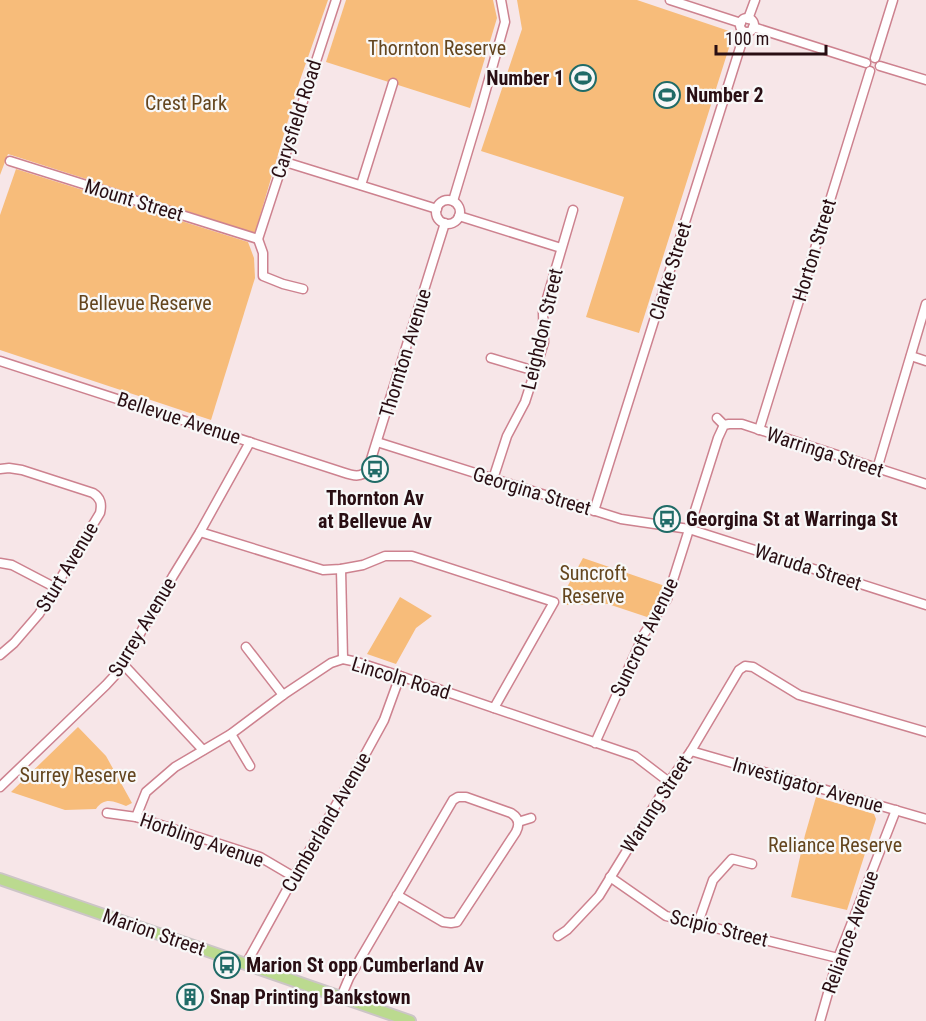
<svg xmlns="http://www.w3.org/2000/svg" width="926" height="1021" font-family="'Roboto Condensed',sans-serif">
<rect width="100%" height="100%" fill="#f7e6e8"/>
<!-- green -->
<g fill="#f7bc7a">
<polygon points="0,0 328,0 299,83 255,233 8,154 0,175"/>
<polygon points="346,0 493,0 497,18 470,108 326,62"/>
<polygon points="517,0 637,0 732,32 733,35 639,333 586,317 624,197 481,151 522,29"/>
<polygon points="16,169 248,242 254,258 255,278 211,420 0,350 0,215"/>
<polygon points="583,558 665,586 650,618 608,604 566,605 566,589"/>
<polygon points="400,597 432,616 416,628 396,664 367,654"/>
<path d="M78 727 106 756 132 803 126 806C115 802 105 796 96 809L65 810 11 792Z"/>
<polygon points="816,797 874,814 876,819 847,910 791,897 805,835"/>
</g>
<g fill="none" stroke-linecap="round" stroke-linejoin="round">
<defs>
<g id="minor">
<polyline points="670,0 741,23"/>
<circle cx="747" cy="25" r="7"/>
<polyline points="748,19 755,0"/>
<polyline points="753,27 866,63"/>
<polyline points="875,58 893,0"/>
<polyline points="880,66 926,80"/>
<polyline points="10,161 258,239"/>
<polyline points="282,161 437,209"/>
<polyline points="361,185 393,83"/>
<circle cx="448" cy="212" r="12"/>
<polyline points="453,201 480,111 505,22 501,0"/>
<polyline points="459,216 561,248"/>
<polyline points="258,239 336,0"/>
<polyline points="258,239 263,253 263,276 283,284 303,289"/>
<polyline points="911,356 926,361"/>
<polyline points="491,358 535,371"/>
<path d="M0 361 342 472C351 475 362 479 368 469L445 223"/>
<polyline points="717,418 724,425"/>
<polyline points="759,430 870,71"/>
<polyline points="377,442 621,519 689,529 926,605"/>
<path d="M0 469 9 468 22 470 93 493C101 498 102 504 100 513L39 614 14 643 0 655"/>
<polyline points="877,469 926,304"/>
<polyline points="493,479 507,436 525,402 535,371 544,342 543,312 573,210"/>
<polyline points="594,511 745,32"/>
<polyline points="200,532 323,570 341,569 363,565 385,556 412,556 554,602 494,708"/>
<polyline points="0,563 12,565 56,588"/>
<polyline points="341,569 343,659"/>
<polyline points="246,647 283,695"/>
<polyline points="122,663 203,750"/>
<polyline points="231,734 250,766"/>
<polyline points="595,743 644,634 667,599 718,438 724,425 729,424 742,424 926,484"/>
<polyline points="691,751 926,819"/>
<polyline points="0,787 106,685 118,672 173,576 200,532 250,442"/>
<polyline points="107,813 136,817 260,857 294,877"/>
<polyline points="136,817 146,792 175,767 231,734 283,695 331,663 343,659 357,662 400,676 635,756 669,782"/>
<polyline points="518,822 531,818"/>
<polyline points="610,877 666,916 838,958"/>
<polyline points="698,923 713,880 732,859 752,864"/>
<polyline points="558,936 567,930 599,896 669,782 691,751 739,670 745,666 753,667 799,695 926,732"/>
<polyline points="246,964 294,877 361,762 384,720 400,676"/>
<path d="M341 997 349 978 453 800 458 797H466L511 813C519 818 520 824 516 832L457 922 451 923 443 922 397 895"/>
<polyline points="820,1021 838,958 896,810"/>
</g>
<polyline id="major" points="0,879 410,1021"/>
</defs>
<!-- minor casing -->
<use href="#minor" stroke="#cd828f" stroke-width="11"/>
<!-- major casing -->
<use href="#major" stroke="#ccc5c6" stroke-width="14"/>
<!-- minor -->
<use href="#minor" stroke="#fff" stroke-width="8"/>
<!-- major -->
<use href="#major" stroke="#bbda8f" stroke-width="10"/>
</g>
<!-- icons -->
<defs>
<symbol id="stadium-ring" viewBox="-11 -11 22 22"><circle r="9.5" fill="#f8f8f8" stroke="#206b67" stroke-width="1.5"/><path d="M0-5a6.5 5 0 1 0 0 10a6.5 5 0 1 0 0-10ZM-3.5-1.8h7v3.6h-7Z" fill="#206b67"/></symbol>
<symbol id="bus-ring" viewBox="-11 -11 22 22"><circle r="9.5" fill="#f8f8f8" stroke="#206b67" stroke-width="1.5"/><path d="M-5-6H5V4H4V6H2V4H-2V6H-4V4H-5ZM-3.5-4V0h7V-4ZM-3.5 1.2v1.5H-2V1.2ZM2 1.2v1.5H3.5V1.2Z" fill="#206b67"/></symbol>
<symbol id="building-ring" viewBox="-11 -11 22 22"><circle r="9.5" fill="#f8f8f8" stroke="#206b67" stroke-width="1.5"/><path d="M-4-6H4V6H1V3H-1V6H-4ZM-2.5-4.3h1.7v1.8h-1.7ZM.8-4.3h1.7v1.8H.8ZM-2.5-1h1.7V.8h-1.7ZM.8-1h1.7V.8H.8Z" fill="#206b67"/></symbol>
</defs>
<g fill-rule="evenodd">
<use href="#stadium-ring" x="568" y="63" width="30" height="30"/>
<use href="#stadium-ring" x="652" y="80" width="30" height="30"/>
<use href="#bus-ring" x="360" y="454" width="30" height="30"/>
<use href="#bus-ring" x="652" y="504" width="30" height="30"/>
<use href="#bus-ring" x="212" y="950" width="30" height="30"/>
<use href="#building-ring" x="175" y="982" width="30" height="30"/>
</g>
<g text-anchor="middle" stroke-width="4.5" stroke-linejoin="round" paint-order="stroke">
<!-- park labels -->
<g font-size="20" fill="#64451e" stroke="#f8f8f8">
<text x="437" y="55">Thornton Reserve</text>
<text x="186" y="110">Crest Park</text>
<text x="145" y="310">Bellevue Reserve</text>
<text x="593" y="580">Suncroft<tspan x="593" dy="23">Reserve</tspan></text>
<text x="78" y="782">Surrey Reserve</text>
<text x="835" y="852">Reliance Reserve</text>
</g>
<!-- poi labels -->
<g font-size="20" font-weight="bold" fill="#290e13" stroke="#f8f8f8" text-anchor="start">
<text x="564" y="85" text-anchor="end">Number 1</text>
<text x="686" y="102">Number 2</text>
<text x="375" y="505" text-anchor="middle">Thornton Av<tspan x="375" dy="23">at Bellevue Av</tspan></text>
<text x="686" y="526">Georgina St at Warringa St</text>
<text x="246" y="972">Marion St opp Cumberland Av</text>
<text x="210" y="1004">Snap Printing Bankstown</text>
</g>
<!-- street labels -->
<g font-size="20" fill="#290e13" stroke="#f8f8f8">
<text transform="translate(296 119) rotate(-72)" y="7">Carysfield Road</text>
<text transform="translate(134 200) rotate(17)" y="7">Mount Street</text>
<text transform="translate(814 250) rotate(-73)" y="7">Horton Street</text>
<text transform="translate(670 271) rotate(-73)" y="7">Clarke Street</text>
<text transform="translate(542 329) rotate(-77)" y="7">Leighdon Street</text>
<text transform="translate(405 353) rotate(-73)" y="7">Thornton Avenue</text>
<text transform="translate(179 418) rotate(18)" y="7">Bellevue Avenue</text>
<text transform="translate(825 452) rotate(18)" y="7">Warringa Street</text>
<text transform="translate(532 491) rotate(17)" y="7">Georgina Street</text>
<text transform="translate(67 567) rotate(-59)" y="7">Sturt Avenue</text>
<text transform="translate(808 567) rotate(18)" y="7">Waruda Street</text>
<text transform="translate(142 627) rotate(-59)" y="7">Surrey Avenue</text>
<text transform="translate(644 637) rotate(-64)" y="7">Suncroft Avenue</text>
<text transform="translate(401 678) rotate(17)" y="7">Lincoln Road</text>
<text transform="translate(808 785) rotate(16)" y="7">Investigator Avenue</text>
<text transform="translate(656 804) rotate(-57)" y="7">Warung Street</text>
<text transform="translate(326 822) rotate(-60)" y="7">Cumberland Avenue</text>
<text transform="translate(202 840) rotate(19)" y="7">Horbling Avenue</text>
<text transform="translate(719 928) rotate(14)" y="7">Scipio Street</text>
<text transform="translate(154 932) rotate(19)" y="7">Marion Street</text>
<text transform="translate(850 932) rotate(-70)" y="7">Reliance Avenue</text>
</g>
</g>
<!-- scale -->
<path d="M716 45v9h110v-9" fill="none" stroke="#290e13" stroke-width="3"/>
<text x="725" y="45" font-size="18" fill="#290e13" stroke="#f8f8f8" stroke-width="4.5" paint-order="stroke">100 m</text>
</svg>
